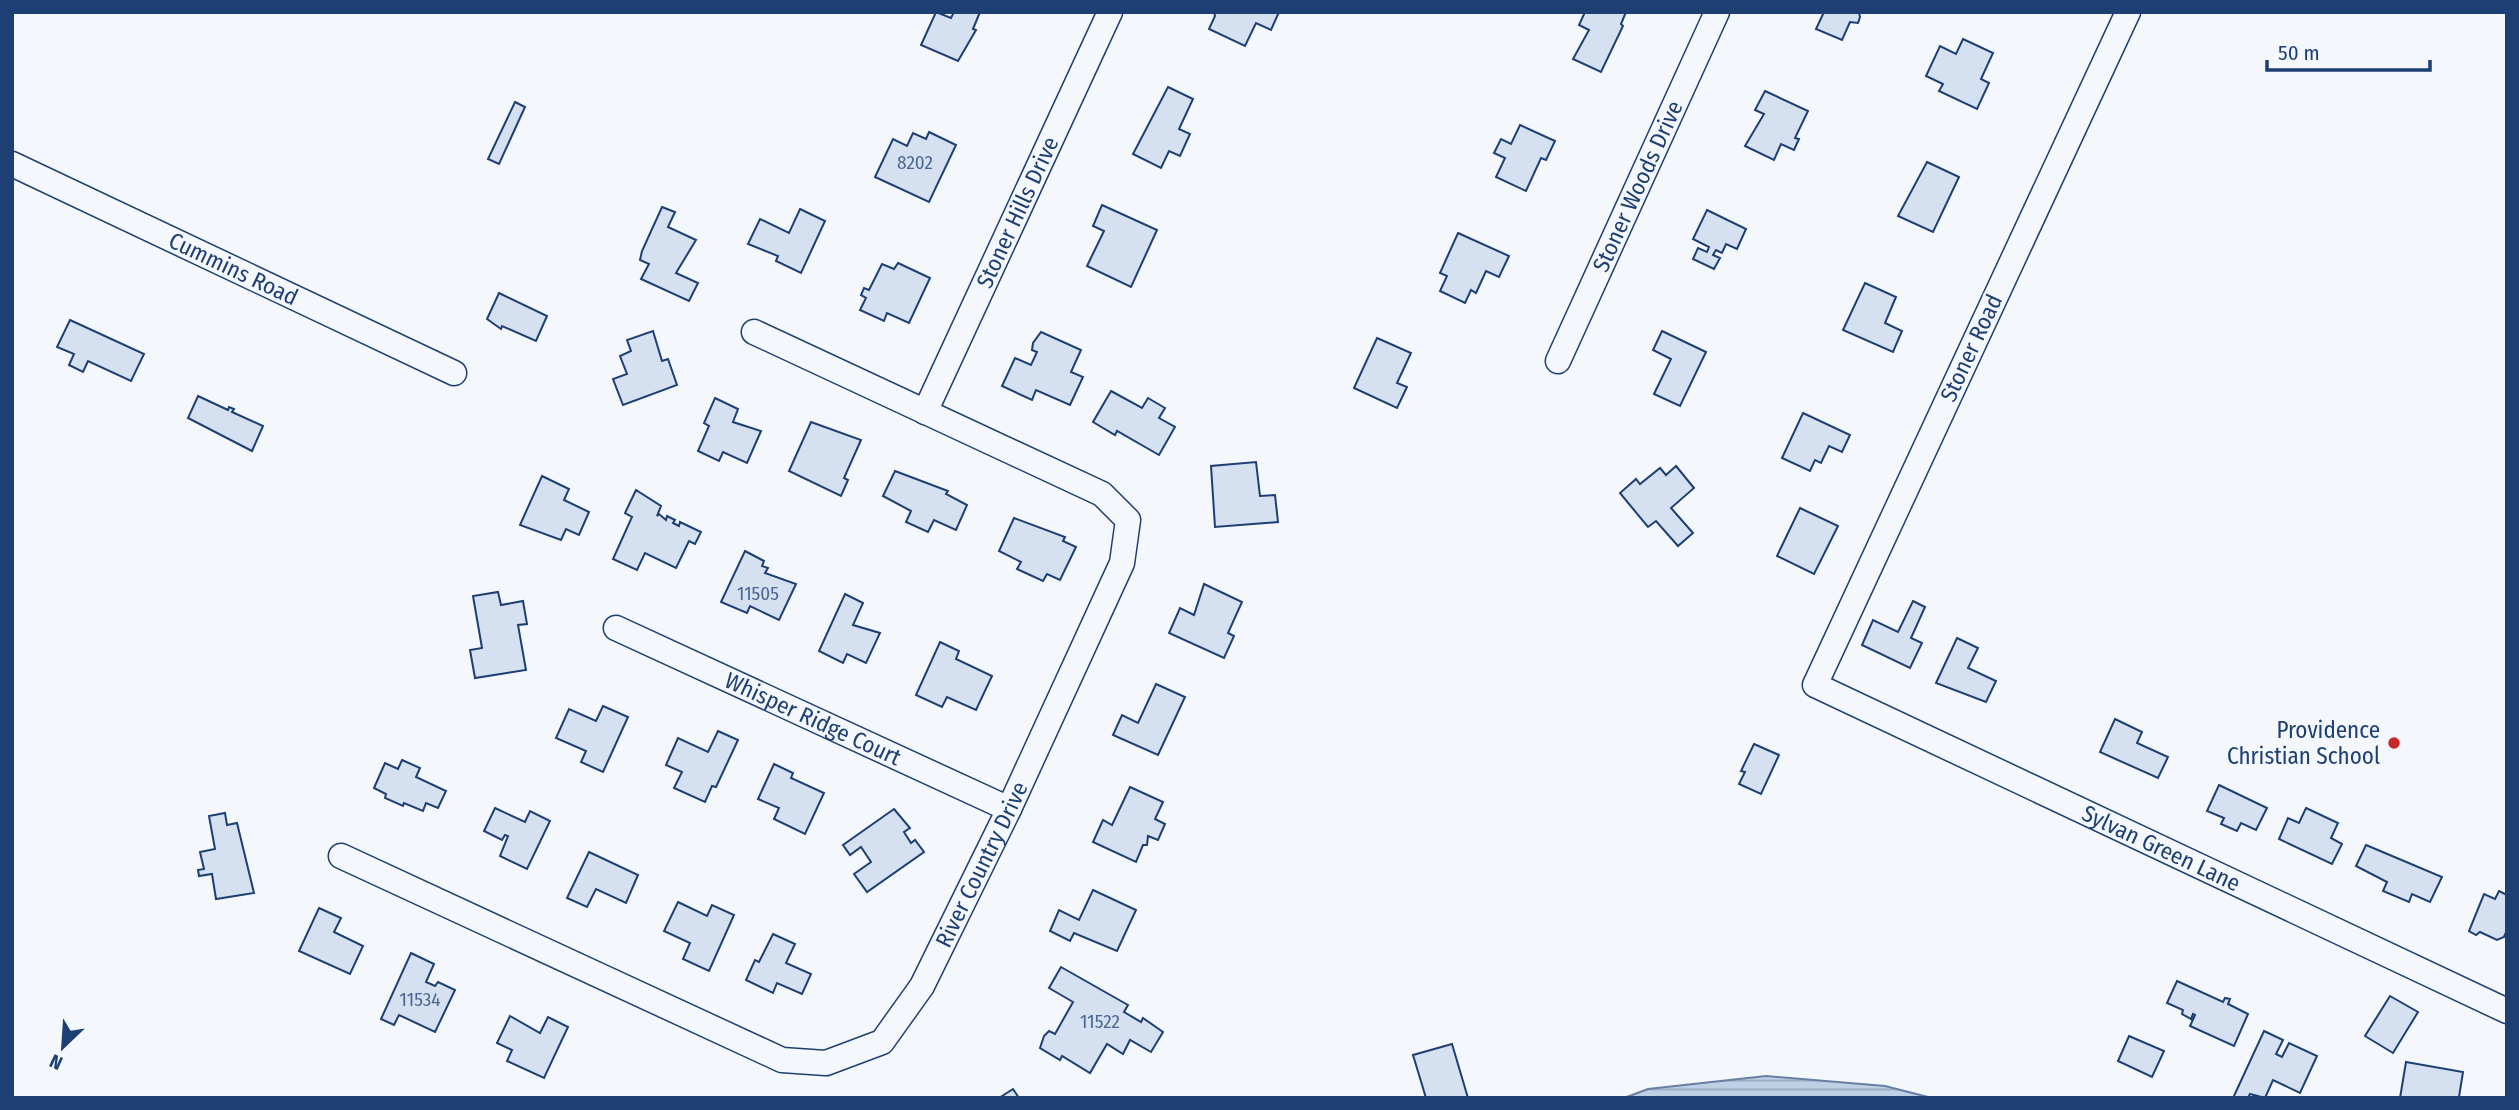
<svg xmlns="http://www.w3.org/2000/svg" width="2519" height="1110" font-family="'Fira Sans Condensed',sans-serif">
<defs>
<pattern id="water-rules" width="6" height="5" patternUnits="userSpaceOnUse" patternTransform="scale(1.75)"><rect width="6" height="5" fill="#bed0e5"/><path d="M0 2.5h6" fill="none" stroke="#9aaabe"/></pattern>
</defs>
<rect width="100%" height="100%" fill="#f4f7fb"/>
<!-- water -->
<polygon fill="url(#water-rules)" stroke="#687fa3" stroke-width="2" points="1766,1076 1885,1086 1932,1098 1624,1098 1648,1089"/>
<!-- building -->
<g fill="#d5e0f0" stroke="#1d3f73" stroke-width="2">
<polygon points="936,12 951,18 954,12 980,12 973,29 976,30 958,61 921,45"/>
<polygon points="1214,12 1221,13 1279,12 1271,30 1256,23 1245,46 1209,29 1215,16"/>
<polygon points="1585,12 1626,12 1621,24 1623,26 1601,72 1573,59 1589,30 1579,25"/>
<polygon points="1824,12 1859,12 1860,17 1858,23 1850,22 1842,40 1816,29"/>
<polygon points="1963,39 1993,53 1981,79 1989,83 1977,109 1939,91 1943,84 1926,76 1940,46 1956,54"/>
<polygon points="1168,87 1193,99 1179,129 1190,134 1180,156 1169,151 1161,168 1133,154"/>
<polygon points="1765,91 1808,111 1795,138 1799,139 1794,150 1781,144 1774,160 1745,146 1764,114 1755,110"/>
<polygon points="515,102 525,107 499,164 488,159"/>
<polygon points="1520,125 1555,141 1546,160 1541,158 1526,191 1496,177 1505,158 1494,153 1501,139 1511,144"/>
<polygon points="929,132 956,145 929,202 875,177 893,139 907,146 913,133 926,139"/>
<polygon points="1927,162 1959,177 1933,232 1898,216"/>
<polygon points="1102,205 1157,230 1131,287 1087,266 1104,231 1093,226"/>
<polygon points="662,207 675,212 668,227 696,240 676,273 698,283 689,301 641,279 649,264 640,260 642,251"/>
<polygon points="800,209 825,221 801,273 776,261 778,256 748,244 760,219 789,233"/>
<polygon points="1707,210 1746,229 1737,249 1726,244 1722,253 1716,250 1713,255 1720,258 1714,269 1693,259 1698,248 1707,252 1709,247 1693,239"/>
<polygon points="1458,233 1509,256 1499,277 1486,271 1476,293 1471,290 1465,303 1440,291 1447,276 1440,273"/>
<polygon points="898,263 930,278 909,323 887,313 884,321 860,310 866,298 861,295 864,288 869,290 882,264 894,269"/>
<polygon points="1865,283 1896,297 1885,323 1902,331 1893,352 1843,330"/>
<polygon points="499,293 547,316 536,341 502,326 501,329 487,319"/>
<polygon points="70,320 144,354 131,381 88,361 83,372 69,365 74,354 57,347"/>
<polygon points="653,331 662,361 668,359 677,385 623,405 613,379 627,374 620,356 631,351 627,340"/>
<polygon points="1662,331 1706,352 1680,406 1654,394 1671,359 1653,350"/>
<polygon points="1041,332 1081,350 1071,372 1083,377 1070,405 1036,390 1032,400 1002,386 1015,358 1031,365 1037,352 1032,350 1033,343"/>
<polygon points="1377,338 1411,353 1397,383 1407,387 1397,408 1354,388"/>
<polygon points="1111,391 1142,408 1148,398 1165,408 1159,418 1175,427 1159,455 1117,431 1115,435 1093,422"/>
<polygon points="198,396 228,410 229,407 234,409 232,412 263,426 252,451 188,418"/>
<polygon points="715,398 738,409 733,422 761,431 747,463 723,452 719,461 698,451 709,426 704,423"/>
<polygon points="1803,413 1850,435 1842,452 1829,446 1821,463 1815,460 1810,471 1782,458"/>
<polygon points="811,422 861,440 844,478 848,480 841,496 789,471"/>
<polygon points="1256,462 1260,496 1275,495 1278,522 1215,527 1211,466"/>
<polygon points="1676,466 1694,488 1671,508 1693,533 1678,546 1656,521 1648,527 1620,493 1636,479 1640,484 1660,468 1666,475"/>
<polygon points="895,471 948,491 946,494 967,505 956,530 934,520 928,532 906,522 911,511 883,496"/>
<polygon points="542,476 569,489 564,500 589,512 579,535 566,529 561,540 520,525"/>
<polygon points="636,490 661,506 657,516 659,514 666,520 667,516 675,520 673,523 679,526 680,522 701,532 695,544 689,541 676,568 645,553 637,570 613,559 632,517 625,513"/>
<polygon points="1800,508 1838,526 1814,574 1777,556"/>
<polygon points="1014,518 1065,537 1063,541 1076,547 1060,580 1047,574 1043,581 1017,569 1021,562 999,551"/>
<polygon points="745,551 764,561 762,566 768,568 765,573 796,584 779,620 750,606 747,613 721,602"/>
<polygon points="1204,584 1242,602 1228,633 1234,636 1224,658 1169,633 1180,608 1194,615"/>
<polygon points="498,592 501,605 523,601 527,624 518,625 526,670 475,678 470,650 482,648 473,596"/>
<polygon points="845,594 863,603 853,625 880,633 866,663 847,654 843,663 819,651"/>
<polygon points="1913,601 1925,607 1911,638 1922,643 1910,668 1862,645 1873,620 1898,632"/>
<polygon points="1957,638 1978,648 1968,668 1996,681 1986,702 1936,683"/>
<polygon points="940,642 959,651 956,659 992,676 976,710 947,697 942,707 916,695"/>
<polygon points="1156,684 1185,697 1158,755 1113,735 1122,715 1138,723"/>
<polygon points="603,706 628,717 603,772 581,762 586,751 556,738 569,709 596,721"/>
<polygon points="2115,719 2142,732 2137,743 2168,757 2158,778 2100,752"/>
<polygon points="718,731 738,740 716,787 712,786 705,802 674,788 682,772 666,765 678,738 708,752"/>
<polygon points="1754,744 1779,755 1761,794 1739,784 1745,772 1741,771"/>
<polygon points="402,760 420,768 416,777 446,791 438,808 426,803 423,811 404,803 403,806 385,798 386,794 374,788 385,763 398,769"/>
<polygon points="774,764 793,773 791,778 824,793 805,834 774,819 779,808 758,799"/>
<polygon points="2219,785 2267,808 2256,830 2241,823 2237,831 2221,824 2224,818 2207,811"/>
<polygon points="1130,787 1163,802 1155,819 1165,824 1158,840 1148,836 1147,845 1143,845 1136,862 1093,842 1103,820 1112,825"/>
<polygon points="495,808 525,822 530,811 550,821 527,869 500,856 508,836 505,835 502,840 484,831"/>
<polygon points="2306,808 2338,823 2331,838 2342,844 2332,864 2279,839 2288,818 2299,823"/>
<polygon points="894,809 910,828 904,832 911,843 915,840 924,852 867,892 854,874 871,862 861,847 850,855 843,845"/>
<polygon points="225,813 227,825 237,823 254,893 216,899 212,874 199,876 198,870 204,869 200,852 215,849 209,816"/>
<polygon points="2366,845 2442,877 2430,902 2412,894 2409,902 2383,891 2387,882 2356,866"/>
<polygon points="589,852 638,875 626,903 596,889 587,907 567,898"/>
<polygon points="1093,890 1136,910 1117,951 1074,933 1070,941 1050,931 1059,910 1079,920"/>
<polygon points="2499,891 2507,895 2507,930 2504,937 2497,940 2480,932 2476,935 2469,931 2484,894 2495,899"/>
<polygon points="678,902 707,916 712,905 734,915 709,971 683,959 690,943 664,931"/>
<polygon points="319,908 341,918 334,932 363,946 350,974 299,951"/>
<polygon points="773,934 795,944 786,963 811,974 802,994 777,983 773,993 746,980 755,960 759,962"/>
<polygon points="411,953 434,964 426,982 435,986 438,982 455,990 435,1032 399,1015 394,1025 381,1019"/>
<polygon points="1061,967 1128,1005 1124,1012 1141,1022 1143,1018 1163,1032 1151,1052 1130,1040 1123,1054 1107,1044 1090,1073 1062,1056 1060,1060 1040,1048 1044,1036 1049,1031 1055,1034 1073,1002 1049,988"/>
<polygon points="2177,981 2223,1002 2225,998 2230,999 2228,1004 2248,1014 2234,1046 2190,1026 2195,1015 2193,1014 2191,1019 2182,1014 2183,1010 2167,1003"/>
<polygon points="2390,996 2418,1012 2393,1053 2365,1036"/>
<polygon points="510,1016 540,1033 548,1017 568,1027 544,1078 507,1061 512,1050 497,1043"/>
<polygon points="2264,1031 2283,1040 2276,1054 2282,1057 2289,1043 2317,1056 2300,1093 2273,1080 2265,1098 2250,1094 2248,1098 2233,1098"/>
<polygon points="2129,1036 2164,1051 2152,1077 2118,1061"/>
<polygon points="1452,1044 1468,1098 1426,1098 1413,1055"/>
<polygon points="2406,1062 2463,1072 2459,1097 2465,1098 2400,1098"/>
<polygon points="1013,1089 1019,1098 999,1098"/>
</g>
<g fill="none" stroke-linecap="round" stroke-linejoin="round">
<defs>
<g id="minor">
<path id="s1" d="M2128 12 1815 685 2507 1011"/>
<path id="s2" d="M12 164 454 373"/>
<path id="s3" d="M1558 361 1717 12"/>
<path id="s4" d="M925 412 1110 12"/>
<path id="s5" d="M616 628 1009 809"/>
<path id="s6" d="M341 856 782 1060 826 1063 882 1042 922 986 1009 809 1122 563 1128 520 1102 494 754 332"/>
</g>
</defs>
<!-- minor casing -->
<use href="#minor" stroke="#1d3f73" stroke-width="27"/>
<!-- minor -->
<use href="#minor" stroke="#f4f7fb" stroke-width="24"/>
</g>
<!-- markers -->
<circle fill="#c62828" stroke="#f4f7fb" stroke-width="2.5" cx="2394" cy="743" r="7"/>
<g text-anchor="middle" stroke-width="5" stroke-linejoin="round" paint-order="stroke">
<!-- number labels -->
<g font-size="19" fill="#4b6792">
<text x="915" y="169">8202</text>
<text x="758" y="600">11505</text>
<text x="420" y="1006">11534</text>
<text x="1100" y="1028">11522</text>
</g>
<!-- street labels -->
<g font-size="23" fill="#1d3f73" stroke="#f4f7fb">
<text dy="8" stroke="none"><textPath href="#s3" startOffset="192">Stoner Woods Drive</textPath></text>
<text dy="8" stroke="none"><textPath href="#s4" startOffset="220">Stoner Hills Drive</textPath></text>
<text dy="8" stroke="none"><textPath href="#s2" startOffset="245">Cummins Road</textPath></text>
<text transform="translate(1971 348) rotate(-65)" y="8">Stoner Road</text>
<text dy="8" stroke="none"><textPath href="#s5" startOffset="217">Whisper Ridge Court</textPath></text>
<text dy="8" stroke="none"><textPath href="#s1" startOffset="1125">Sylvan Green Lane</textPath></text>
<text dy="8" stroke="none"><textPath href="#s6" startOffset="794">River Country Drive</textPath></text>
</g>
<!-- poi labels -->
<g font-size="23" fill="#1d3f73" stroke="#f4f7fb" text-anchor="end">
<text x="2380" y="738">Providence<tspan x="2380" dy="26">Christian School</tspan></text>
</g>
</g>
<!-- border -->
<rect width="2519" height="1110" fill="none" stroke="#1d3f73" stroke-width="28"/>
<!-- north arrow -->
<g transform="translate(63 1047) rotate(205)" stroke="#f4f7fb" stroke-width="5" paint-order="stroke">
<path d="M0-5L12 26L0 18L-12 26Z" fill="#1d3f73"/>
<text y="-10" font-size="19" font-weight="bold" text-anchor="middle" fill="#1d3f73">N</text>
</g>
<!-- scale -->
<path d="M2267 60v10h163v-10" fill="none" stroke="#1d3f73" stroke-width="3.5"/>
<text x="2278" y="60" font-size="21" fill="#1d3f73" stroke="#f4f7fb" stroke-width="5" paint-order="stroke">50 m</text>
</svg>
